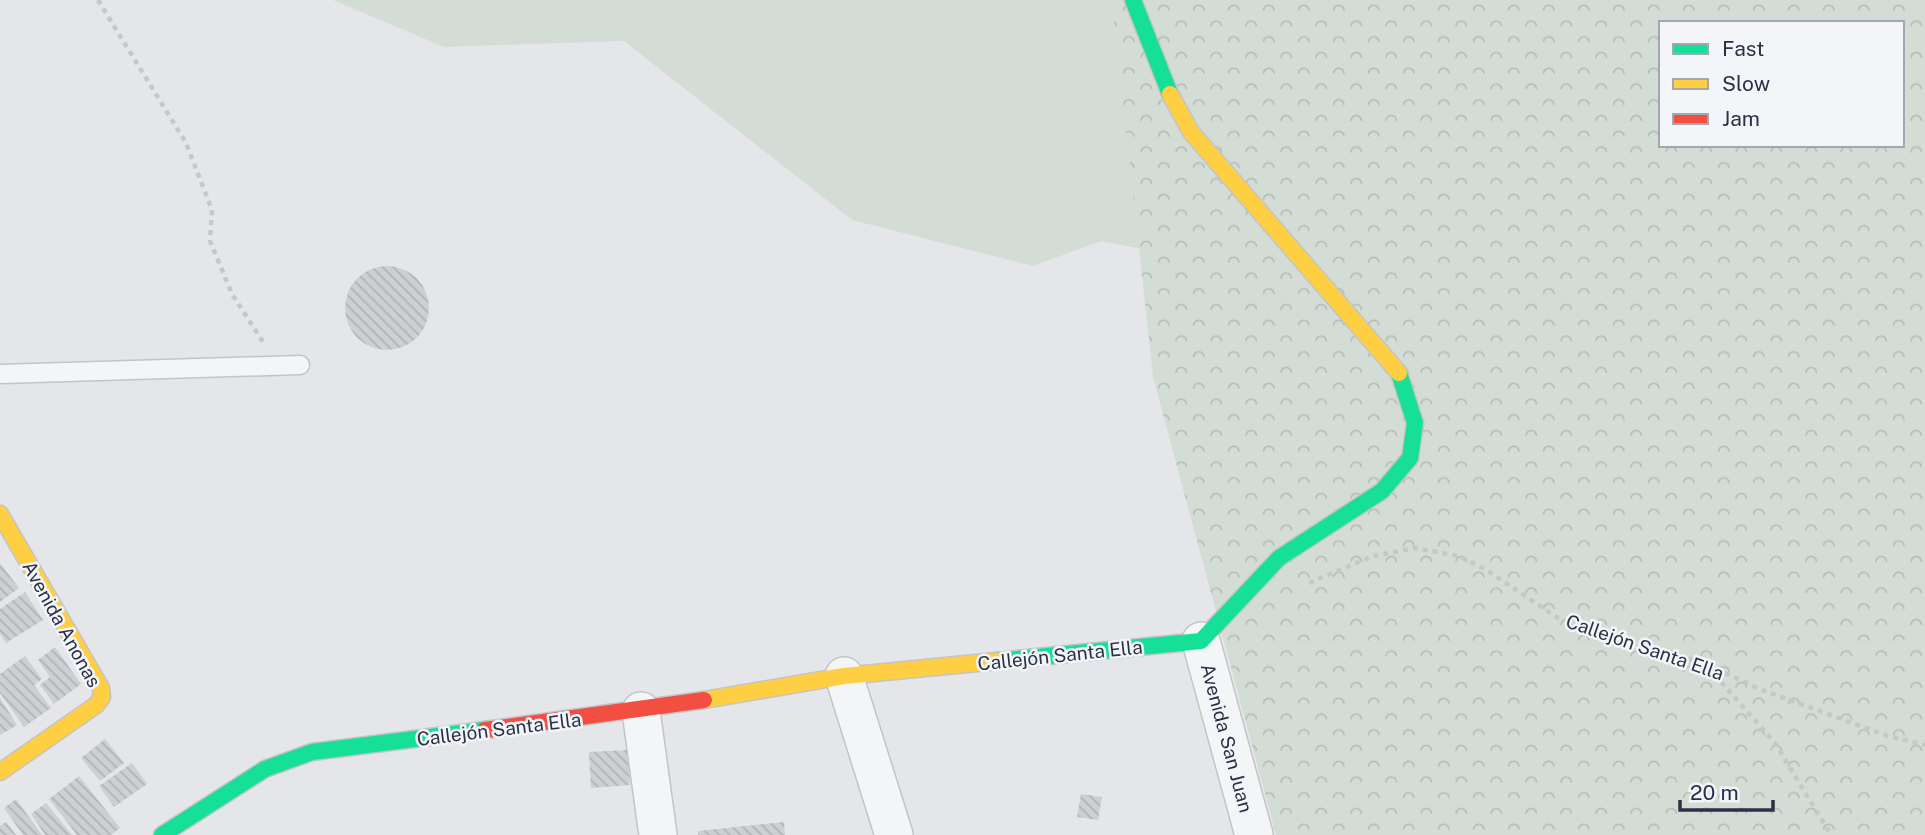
<svg xmlns="http://www.w3.org/2000/svg" width="1925" height="835" font-family="'Public Sans',sans-serif">
<defs>
<pattern id="park-crowns" width="20" height="18" patternUnits="userSpaceOnUse" patternTransform="scale(1.75)"><rect width="20" height="18" fill="#d4ddd5"/><path d="M2 6a3 3 0 1 1 6 0M12 15a3 3 0 1 1 6 0" fill="none" stroke="#b6beb8"/></pattern>
<pattern id="building-back-hatch" width="6" height="6" patternUnits="userSpaceOnUse" patternTransform="scale(1.75)"><rect width="6" height="6" fill="#cdcfd3"/><path d="M-1 5l2 2M0 0l6 6M5-1l2 2" fill="none" stroke="#b0b2b6"/></pattern>
</defs>
<rect width="100%" height="100%" fill="#e5e6ea"/>
<!-- green -->
<path fill="#d4ddd5" fill-rule="evenodd" d="M333 0H1925V699L1393 298 1101 241 1033 266 852 220 624 41 444 47ZM1661 23H1902V145H1661Z"/>
<!-- park -->
<path fill="url(#park-crowns)" fill-rule="evenodd" d="M1112 0H1925V835H1276L1153 377ZM1661 23H1902V145H1661Z"/>
<!-- building -->
<g fill="url(#building-back-hatch)">
<circle cx="387" cy="308" r="42"/>
<polygon points="0,563 19,588 0,602"/>
<polygon points="25,592 43,620 6,643 0,634 0,609"/>
<polygon points="55,647 81,684 54,704 40,685 50,677 38,660"/>
<polygon points="25,656 42,679 34,685 51,708 24,727 0,693 0,674"/>
<polygon points="0,698 17,725 0,735"/>
<polygon points="105,739 124,763 100,781 81,758"/>
<polygon points="628,750 630,785 591,788 589,752"/>
<polygon points="132,763 147,784 114,807 99,786"/>
<polygon points="79,776 120,828 111,835 77,835 49,799"/>
<polygon points="1081,794 1102,797 1098,820 1077,817"/>
<polygon points="16,799 42,835 23,835 4,808"/>
<polygon points="46,803 72,835 45,835 31,814"/>
<polygon points="6,822 16,835 0,835 0,826"/>
<polygon points="784,822 785,835 698,835 698,831"/>
</g>
<g fill="none" stroke-linecap="round" stroke-linejoin="round">
<defs>
<polyline id="lane" points="0,374 300,365"/>
<g id="street">
<polyline points="1201,641 1254,835"/>
<polyline points="844,676 894,835"/>
<polyline points="641,711 658,835"/>
</g>
<g id="fast">
<polyline points="1133,0 1170,94"/>
<polyline points="997,661 1201,641 1279,558 1382,491 1410,458 1415,423 1399,373"/>
<polyline points="162,835 265,769 312,752 485,730"/>
</g>
<g id="slow">
<polyline points="1170,94 1191,132 1399,373"/>
<polyline points="0,514 101,688 102,697 96,705 0,772"/>
<polyline points="704,700 844,676 997,661"/>
</g>
<polyline id="jam" points="485,730 704,700"/>
</defs>
<!-- lane casing -->
<use href="#lane" stroke="#c3c4c8" stroke-width="21"/>
<!-- street casing -->
<use href="#street" stroke="#c3c4c8" stroke-width="40"/>
<!-- fast casing -->
<use href="#fast" stroke="#c3c4c8" stroke-width="19"/>
<!-- slow casing -->
<use href="#slow" stroke="#c3c4c8" stroke-width="19"/>
<!-- jam casing -->
<use href="#jam" stroke="#c3c4c8" stroke-width="19"/>
<!-- path -->
<g stroke="#c6c7cc" stroke-width="4.5" stroke-dasharray="5 5" stroke-linecap="butt">
<polyline points="98,0 186,143 212,210 210,241 232,294 263,342"/>
<polyline points="1309,583 1373,556 1415,548 1459,556 1488,571 1558,618 1705,664 1762,690 1888,736 1925,745"/>
<polyline points="1708,667 1775,743 1831,835"/>
</g>
<!-- lane -->
<use href="#lane" stroke="#f4f5f7" stroke-width="18"/>
<!-- street -->
<use href="#street" stroke="#f4f5f7" stroke-width="37"/>
<!-- fast -->
<use href="#fast" stroke="#16e098" stroke-width="16"/>
<!-- slow -->
<use href="#slow" stroke="#ffcf43" stroke-width="16"/>
<!-- jam -->
<use href="#jam" stroke="#f24e42" stroke-width="16"/>
</g>
<g text-anchor="middle" stroke-width="5" stroke-linejoin="round" paint-order="stroke">
<!-- street labels -->
<g font-size="19" fill="#2a3145" stroke="#f3f5f9">
<text transform="translate(62 624) rotate(61)" y="7">Avenida Anonas</text>
<text transform="translate(1645 647) rotate(19)" y="7">Callejón Santa Ella</text>
<text transform="translate(1060 655) rotate(-6)" y="7">Callejón Santa Ella</text>
<text transform="translate(499 729) rotate(-7)" y="7">Callejón Santa Ella</text>
<text transform="translate(1227 738) rotate(75)" y="7">Avenida San Juan</text>
</g>
</g>
<!-- legend -->
<rect x="1659" y="21" width="245" height="126" fill="#f3f5f9" stroke="#a3a7b1" stroke-width="2"/>
<rect x="1673" y="44" width="35" height="10" fill="#16e098" stroke="#a3a7b1" stroke-width="2"/>
<text x="1722" y="56" font-size="21" fill="#2a3145">Fast</text>
<rect x="1673" y="79" width="35" height="10" fill="#ffcf43" stroke="#a3a7b1" stroke-width="2"/>
<text x="1722" y="91" font-size="21" fill="#2a3145">Slow</text>
<rect x="1673" y="114" width="35" height="10" fill="#f24e42" stroke="#a3a7b1" stroke-width="2"/>
<text x="1722" y="126" font-size="21" fill="#2a3145">Jam</text>
<!-- scale -->
<path d="M1680 800v10h93v-10" fill="none" stroke="#2a3145" stroke-width="3.5"/>
<text x="1690" y="800" font-size="21" fill="#2a3145" stroke="#f3f5f9" stroke-width="5" paint-order="stroke">20 m</text>
</svg>
